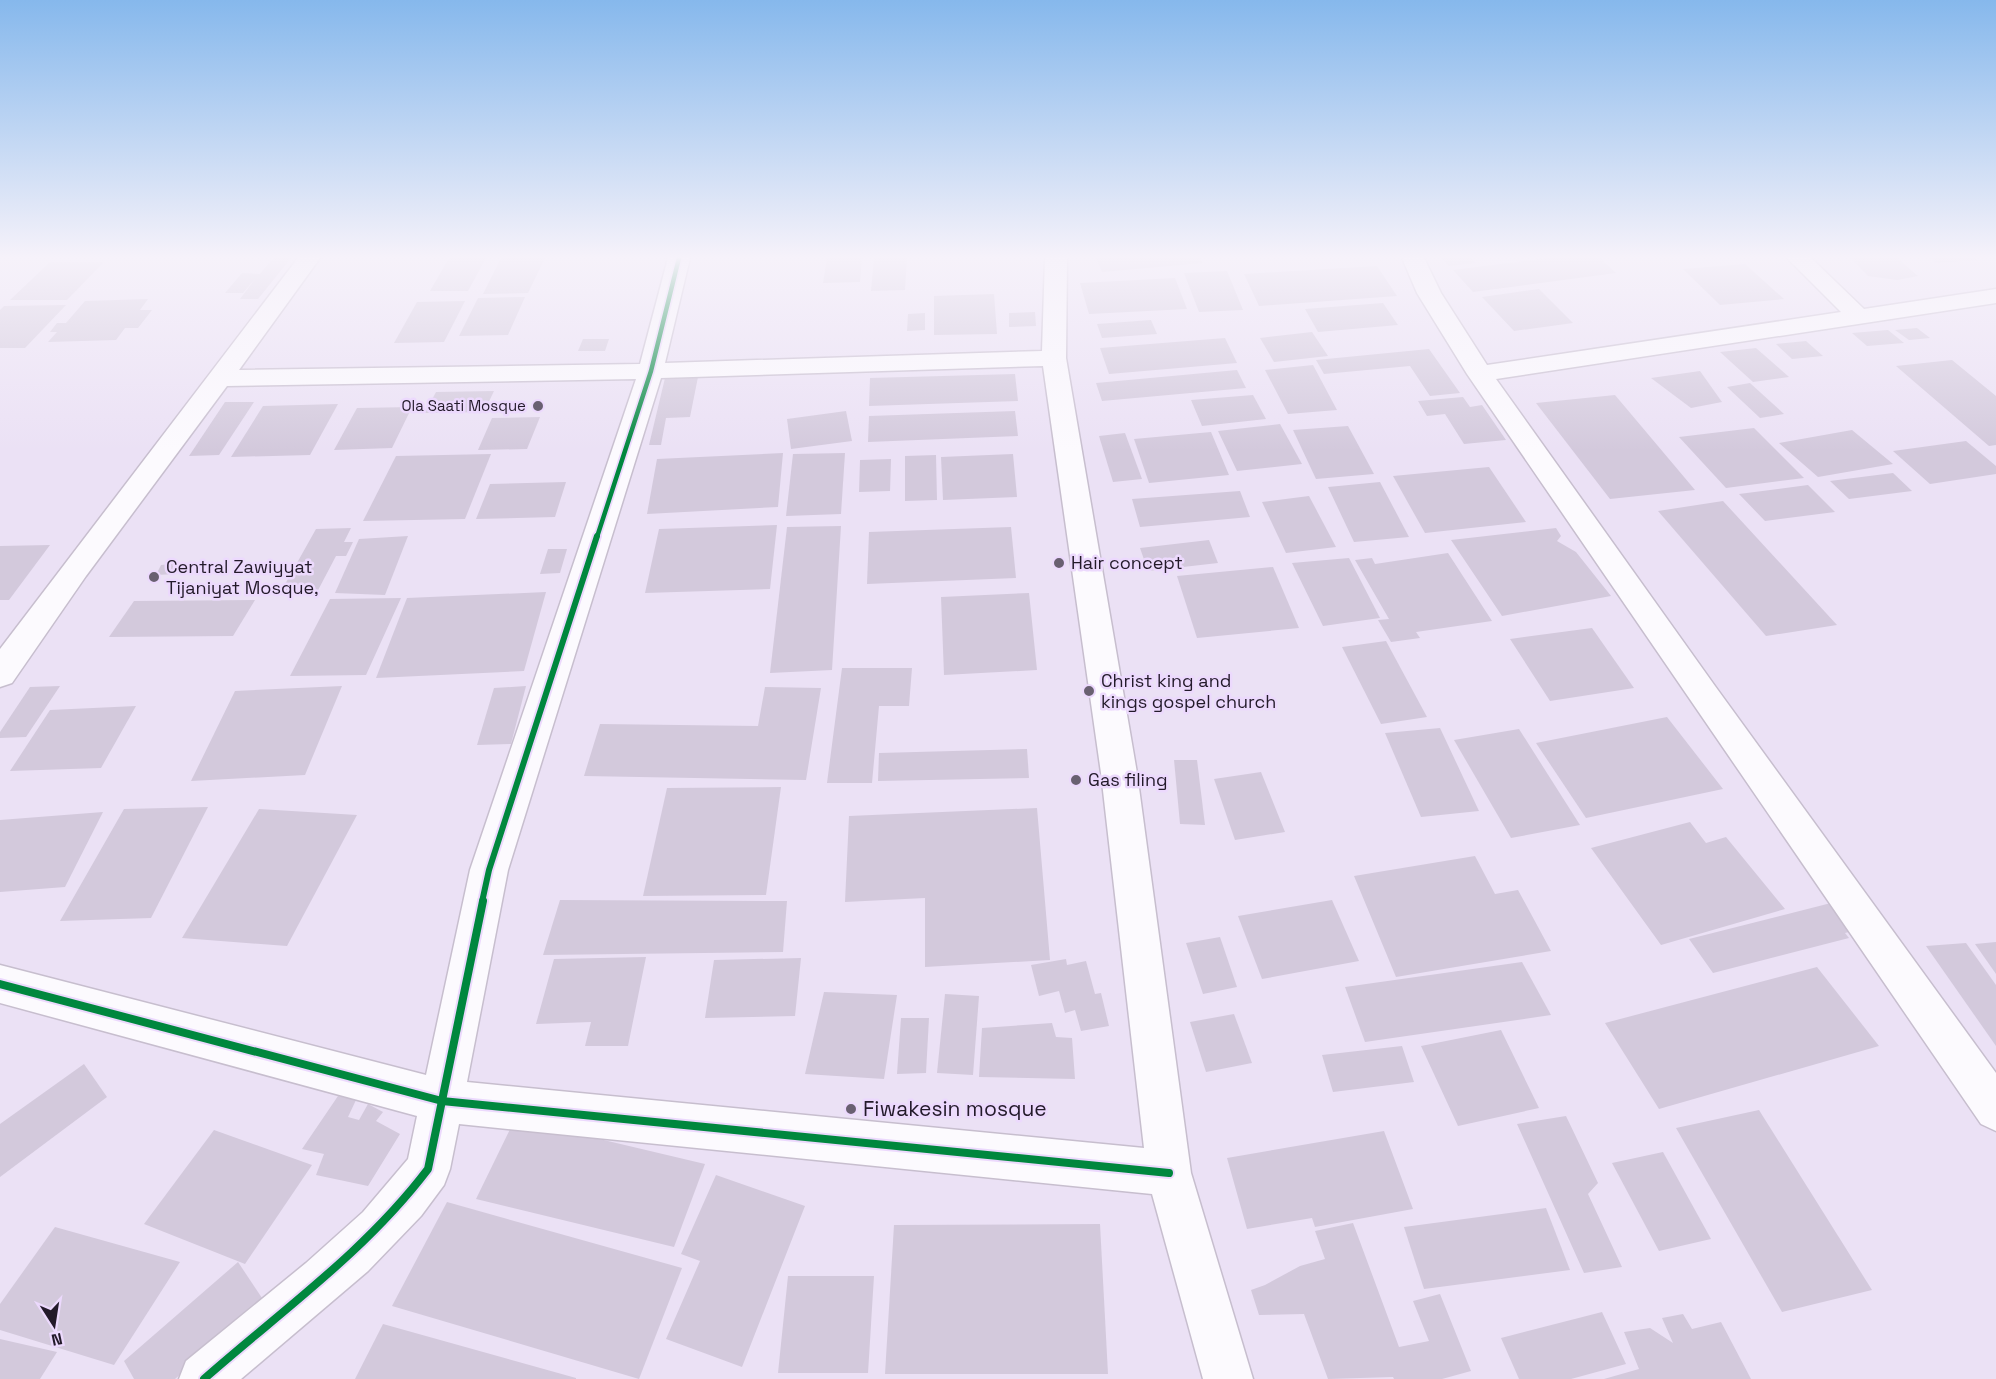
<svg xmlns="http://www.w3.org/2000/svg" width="1996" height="1379" font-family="'Space Grotesk',sans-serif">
<rect width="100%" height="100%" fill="#ebe1f5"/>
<!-- building -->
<g fill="#d3c9dc">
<polygon points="273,258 291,258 258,299 240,299 255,279 243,293 225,293 242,273 260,274"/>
<polygon points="449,258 486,258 468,291 430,291"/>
<polygon points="501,258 545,258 528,293 483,294"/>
<polygon points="827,258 862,258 860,282 823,283"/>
<polygon points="874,258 907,258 905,290 871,291"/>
<polygon points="1096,258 1200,258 1203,263 1102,272"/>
<polygon points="1441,258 1471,258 1476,263 1449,266"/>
<polygon points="1548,258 1600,258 1616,273 1473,292 1453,270"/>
<polygon points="1851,258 1897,258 1918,276 1897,280 1868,276"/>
<polygon points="1931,258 1976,258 1976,260 1936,263"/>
<polygon points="50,262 104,262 67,300 10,300"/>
<polygon points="1745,264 1784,299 1720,305 1683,269"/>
<polygon points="1377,266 1397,296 1259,306 1244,274"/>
<polygon points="1227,271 1243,310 1199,312 1184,273"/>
<polygon points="1175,278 1187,309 1089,314 1080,283"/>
<polygon points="1539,289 1573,323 1514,331 1482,297"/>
<polygon points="994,294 997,334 934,335 934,296"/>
<polygon points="525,297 508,335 459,336 478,298"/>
<polygon points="148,299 140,310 152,310 138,328 125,328 116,340 48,342 57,332 50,332 57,323 66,323 85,301"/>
<polygon points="465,301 444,342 394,343 417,302"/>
<polygon points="1383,303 1398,325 1318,332 1305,309"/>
<polygon points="66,305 25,348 0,348 0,310 4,306"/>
<polygon points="1035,312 1036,326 1009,327 1009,313"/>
<polygon points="925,313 925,330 907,331 908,314"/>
<polygon points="1151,320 1157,334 1102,338 1097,324"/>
<polygon points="1917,328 1930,338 1909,340 1895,330"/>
<polygon points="1888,330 1904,343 1867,346 1852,333"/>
<polygon points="1312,332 1328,356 1274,362 1260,338"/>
<polygon points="1225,338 1237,363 1109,374 1100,348"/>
<polygon points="583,339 609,339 605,351 578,351"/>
<polygon points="1806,341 1823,356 1792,359 1776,344"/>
<polygon points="1756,348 1789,377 1753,382 1720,352"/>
<polygon points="1429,349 1460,393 1430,396 1410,366 1324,374 1316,360"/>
<polygon points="1952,360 1996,396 1996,445 1989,446 1896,366"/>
<polygon points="1313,365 1337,410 1288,414 1265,370"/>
<polygon points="1237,370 1246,388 1102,401 1096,383"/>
<polygon points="1700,371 1722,402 1691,408 1651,378"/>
<polygon points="1015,374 1018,401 869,406 870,378"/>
<polygon points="698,377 690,417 666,418 661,445 649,445 665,378"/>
<polygon points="1750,383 1784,414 1760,418 1727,387"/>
<polygon points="494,391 484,412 425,413 436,392"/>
<polygon points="1253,395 1266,419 1202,426 1191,400"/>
<polygon points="1615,395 1695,490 1610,499 1536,403"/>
<polygon points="1463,397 1470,407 1482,405 1506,440 1464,444 1445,414 1427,416 1418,401"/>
<polygon points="225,402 254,402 219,455 189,456"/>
<polygon points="338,404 310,455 231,457 263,406"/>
<polygon points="412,407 392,448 334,450 357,408"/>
<polygon points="846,411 852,441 791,449 787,419"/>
<polygon points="1015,411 1018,436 868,442 869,416"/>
<polygon points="540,417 527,449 478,450 492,418"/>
<polygon points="1280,424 1302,464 1237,471 1218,431"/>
<polygon points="1348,426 1374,474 1316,479 1293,430"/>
<polygon points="1754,428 1804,478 1726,488 1679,437"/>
<polygon points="1852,430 1893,464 1818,477 1779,443"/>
<polygon points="1211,432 1229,475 1149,483 1134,439"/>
<polygon points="1125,433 1142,479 1113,482 1099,436"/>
<polygon points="1966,441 1996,466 1996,474 1930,484 1893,451"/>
<polygon points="783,453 778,507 647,514 657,459"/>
<polygon points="845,453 841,514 786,516 793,454"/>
<polygon points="491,454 465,519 363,521 396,456"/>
<polygon points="1013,454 1017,497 943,500 941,457"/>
<polygon points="936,455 937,500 905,501 905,456"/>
<polygon points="891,459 890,491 859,492 860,460"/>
<polygon points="1489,467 1526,522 1425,533 1393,476"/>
<polygon points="1893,473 1912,491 1849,499 1830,481"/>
<polygon points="566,482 555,517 476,519 490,484"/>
<polygon points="1380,482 1409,537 1354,542 1328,487"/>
<polygon points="1808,485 1835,512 1765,521 1739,494"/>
<polygon points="1240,491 1250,517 1140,527 1132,499"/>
<polygon points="1309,496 1336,547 1286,553 1262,502"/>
<polygon points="1723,501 1837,625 1766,636 1658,511"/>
<polygon points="777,525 770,589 645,593 659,529"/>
<polygon points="841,526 832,670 770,673 787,527"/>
<polygon points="1011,527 1016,578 867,584 869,532"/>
<polygon points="351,528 344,542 353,542 346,556 336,556 316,594 279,595 316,529"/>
<polygon points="1556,528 1561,536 1557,541 1576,552 1611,596 1502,616 1451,540"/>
<polygon points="408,536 385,595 335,593 359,539"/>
<polygon points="1209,540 1218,563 1148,571 1140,548"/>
<polygon points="50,545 9,600 0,600 0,546"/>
<polygon points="548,549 567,549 560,573 540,574"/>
<polygon points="1448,553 1492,621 1416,632 1420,638 1391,642 1378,620 1389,619 1355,560 1372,558 1375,564"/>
<polygon points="1349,558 1380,618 1323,626 1292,563"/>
<polygon points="181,563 176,574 156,575 161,565"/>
<polygon points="1273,567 1299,628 1197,638 1177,576"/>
<polygon points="546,592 524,671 376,678 407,598"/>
<polygon points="1029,593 1037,670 944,675 941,597"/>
<polygon points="401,598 366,675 290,676 330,599"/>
<polygon points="255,600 233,636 109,637 134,601"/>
<polygon points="1592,628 1634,688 1550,701 1510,639"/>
<polygon points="1386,641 1427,717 1381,724 1342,647"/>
<polygon points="842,668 912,668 909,706 879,706 872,783 827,783"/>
<polygon points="60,686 26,737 0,738 0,732 30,687"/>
<polygon points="342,686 305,775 191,781 235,691"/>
<polygon points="526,686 511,744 477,745 494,688"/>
<polygon points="765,687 821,688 806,780 584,776 600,724 758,726"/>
<polygon points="136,706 101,768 10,771 50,710"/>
<polygon points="1667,717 1723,789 1586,818 1536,743"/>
<polygon points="1440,728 1479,811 1421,817 1385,733"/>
<polygon points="1519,729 1580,825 1511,838 1454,740"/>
<polygon points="1027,749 1029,778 878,781 879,753"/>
<polygon points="1174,760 1197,760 1205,825 1180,824"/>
<polygon points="1261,772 1285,832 1235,840 1214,779"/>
<polygon points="781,787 766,895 643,896 667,788"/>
<polygon points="208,807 151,918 60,921 124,809"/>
<polygon points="1037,808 1050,960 925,967 925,898 845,902 849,816"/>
<polygon points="259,809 357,815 287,946 182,938"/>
<polygon points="103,812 65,887 0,892 0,820"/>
<polygon points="1690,822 1706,843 1726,837 1785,909 1661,945 1591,848"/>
<polygon points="1475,856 1495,894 1518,890 1551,951 1396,977 1354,876"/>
<polygon points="560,900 787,901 783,952 543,955"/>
<polygon points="1332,900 1359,961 1262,979 1238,916"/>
<polygon points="1831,903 1853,931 1845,933 1849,938 1713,973 1689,939"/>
<polygon points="1220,937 1237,987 1203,994 1186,943"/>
<polygon points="1996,942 1996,974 1975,944"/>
<polygon points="1966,943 1996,985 1996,1046 1926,946"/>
<polygon points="646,957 628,1046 585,1046 591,1022 536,1024 554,959"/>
<polygon points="801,958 795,1016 705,1018 714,960"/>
<polygon points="1066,959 1067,965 1086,961 1095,994 1101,993 1109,1026 1081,1031 1075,1010 1065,1013 1059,991 1039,996 1031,965"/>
<polygon points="1522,962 1551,1015 1365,1042 1345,987"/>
<polygon points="1817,967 1879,1046 1659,1109 1605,1023"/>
<polygon points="824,992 897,995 884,1079 805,1074"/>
<polygon points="945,994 979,996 973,1075 937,1073"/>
<polygon points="1234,1014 1252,1063 1206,1072 1190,1022"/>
<polygon points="901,1018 929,1018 926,1073 897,1074"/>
<polygon points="1052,1023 1056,1037 1072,1038 1075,1079 979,1077 982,1028"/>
<polygon points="1501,1030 1539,1108 1458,1126 1421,1046"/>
<polygon points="1402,1046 1414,1082 1333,1092 1322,1055"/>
<polygon points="84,1064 107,1097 0,1177 0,1124"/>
<polygon points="338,1096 356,1100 348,1117 359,1120 368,1104 383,1112 376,1121 400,1134 368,1186 316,1175 324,1154 302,1149"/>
<polygon points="1759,1110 1872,1290 1782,1312 1676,1128"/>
<polygon points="1566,1116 1598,1183 1588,1194 1622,1267 1584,1273 1517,1124"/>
<polygon points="515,1119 705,1164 674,1247 476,1199"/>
<polygon points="214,1130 312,1165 245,1264 144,1224"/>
<polygon points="1384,1131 1413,1209 1315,1227 1312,1218 1247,1229 1227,1158"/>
<polygon points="1663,1152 1711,1239 1659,1251 1612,1163"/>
<polygon points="716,1175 805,1206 742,1367 666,1339 700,1261 681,1254"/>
<polygon points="447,1202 682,1268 639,1379 392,1306"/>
<polygon points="1546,1208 1570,1270 1424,1289 1404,1227"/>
<polygon points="1353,1223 1399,1347 1429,1341 1413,1301 1440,1294 1471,1371 1442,1379 1394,1379 1393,1377 1328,1379 1304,1314 1259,1315 1251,1290 1265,1285 1300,1266 1325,1259 1315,1231"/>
<polygon points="1100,1224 1108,1374 885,1374 894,1225"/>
<polygon points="55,1227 180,1262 114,1365 0,1330 0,1304"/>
<polygon points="238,1262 264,1301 175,1379 134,1379 124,1361"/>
<polygon points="788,1276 874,1276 868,1373 778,1373"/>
<polygon points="1602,1312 1626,1364 1571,1379 1519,1379 1501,1338"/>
<polygon points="1683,1314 1692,1329 1721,1322 1751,1379 1604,1379 1639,1369 1624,1332 1650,1328 1673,1343 1662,1318"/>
<polygon points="383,1324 576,1378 576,1379 355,1379"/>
<polygon points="0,1339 57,1352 40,1379 0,1379"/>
</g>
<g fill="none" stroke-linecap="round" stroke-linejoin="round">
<defs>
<g id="minor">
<path d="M298 258H320L239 370 640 364 668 258H690L665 363 1042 351 1045 258H1067L1066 358 1137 773 1191 1173 1253 1379H1203L1152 1194 459 1124 450 1169 444 1185 421 1216 368 1271 241 1379H179L186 1361 306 1263 363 1212 408 1159 417 1116 0 1003V965L426 1075 470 870 636 379 227 386 86 576 12 683 0 687V649ZM1043 366 1101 773 1144 1148 467 1082 508 870 661 378Z"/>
<polygon points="1402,258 1424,258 1441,293 1487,365 1841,312 1787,258 1811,258 1864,309 1996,289 1996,303 1496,379 1715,686 1996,1073 1996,1131 1981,1124 1467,374 1417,293"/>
</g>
</defs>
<!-- minor casing -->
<use href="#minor" stroke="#c7bece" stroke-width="3"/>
<!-- minor -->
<use href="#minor" fill="#fcfafe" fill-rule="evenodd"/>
<defs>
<polyline id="cycleway-far2" points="597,537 651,371 679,258"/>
<polyline id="cycleway-far1" points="482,902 489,870 597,536"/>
<g id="cycleway">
<polyline points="0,984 442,1101 1169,1173"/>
<path d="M204 1379C281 1311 365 1252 428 1169L483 901"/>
</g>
</defs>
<!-- cycleway-far2 casing -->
<use href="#cycleway-far2" stroke="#ecd9fd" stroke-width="8"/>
<!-- cycleway-far1 casing -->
<use href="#cycleway-far1" stroke="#ecd9fd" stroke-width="10"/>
<!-- cycleway casing -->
<use href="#cycleway" stroke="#ecd9fd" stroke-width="12"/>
<!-- cycleway-far2 -->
<use href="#cycleway-far2" stroke="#00873e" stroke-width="4.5"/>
<!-- cycleway-far1 -->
<use href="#cycleway-far1" stroke="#00873e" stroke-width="6"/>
<!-- cycleway -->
<use href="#cycleway" stroke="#00873e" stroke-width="8"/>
</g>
<!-- sky -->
<linearGradient id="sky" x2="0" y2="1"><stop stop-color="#86b8ec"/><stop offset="0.57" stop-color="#f6f2fa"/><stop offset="1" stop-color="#f6f2fa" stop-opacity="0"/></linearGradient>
<rect width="1996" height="451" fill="url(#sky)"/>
<!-- markers -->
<g fill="#696071" stroke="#ecd9fd" stroke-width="2">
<circle cx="538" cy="406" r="6"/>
<circle cx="1059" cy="563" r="6"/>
<circle cx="154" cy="577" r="6"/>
<circle cx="1089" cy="691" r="6"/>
<circle cx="1076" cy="780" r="6"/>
<circle cx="851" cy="1109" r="6"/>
</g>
<g text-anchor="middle" stroke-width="5" stroke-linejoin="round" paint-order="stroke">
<!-- far-poi labels -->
<g font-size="15" fill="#231a2a" stroke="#ecd9fd" text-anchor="end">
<text x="526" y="411">Ola Saati Mosque</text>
</g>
<!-- poi labels -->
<g font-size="18" fill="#231a2a" stroke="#ecd9fd" text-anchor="start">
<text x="1071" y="569">Hair concept</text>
<text x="166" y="573">Central Zawiyyat<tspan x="166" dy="21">Tijaniyat Mosque,</tspan></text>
<text x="1101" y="687">Christ king and<tspan x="1101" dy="21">kings gospel church</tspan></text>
<text x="1088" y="786">Gas filing</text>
</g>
<!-- near-poi labels -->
<g font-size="21" fill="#231a2a" stroke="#ecd9fd" text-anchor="start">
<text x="863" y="1116">Fiwakesin mosque</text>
</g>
</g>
<!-- north arrow -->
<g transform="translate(54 1325) rotate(168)" stroke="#ecd9fd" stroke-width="4.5" paint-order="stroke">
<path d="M0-4.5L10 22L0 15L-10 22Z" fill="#231a2a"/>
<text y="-9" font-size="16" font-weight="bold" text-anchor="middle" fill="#231a2a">N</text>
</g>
</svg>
